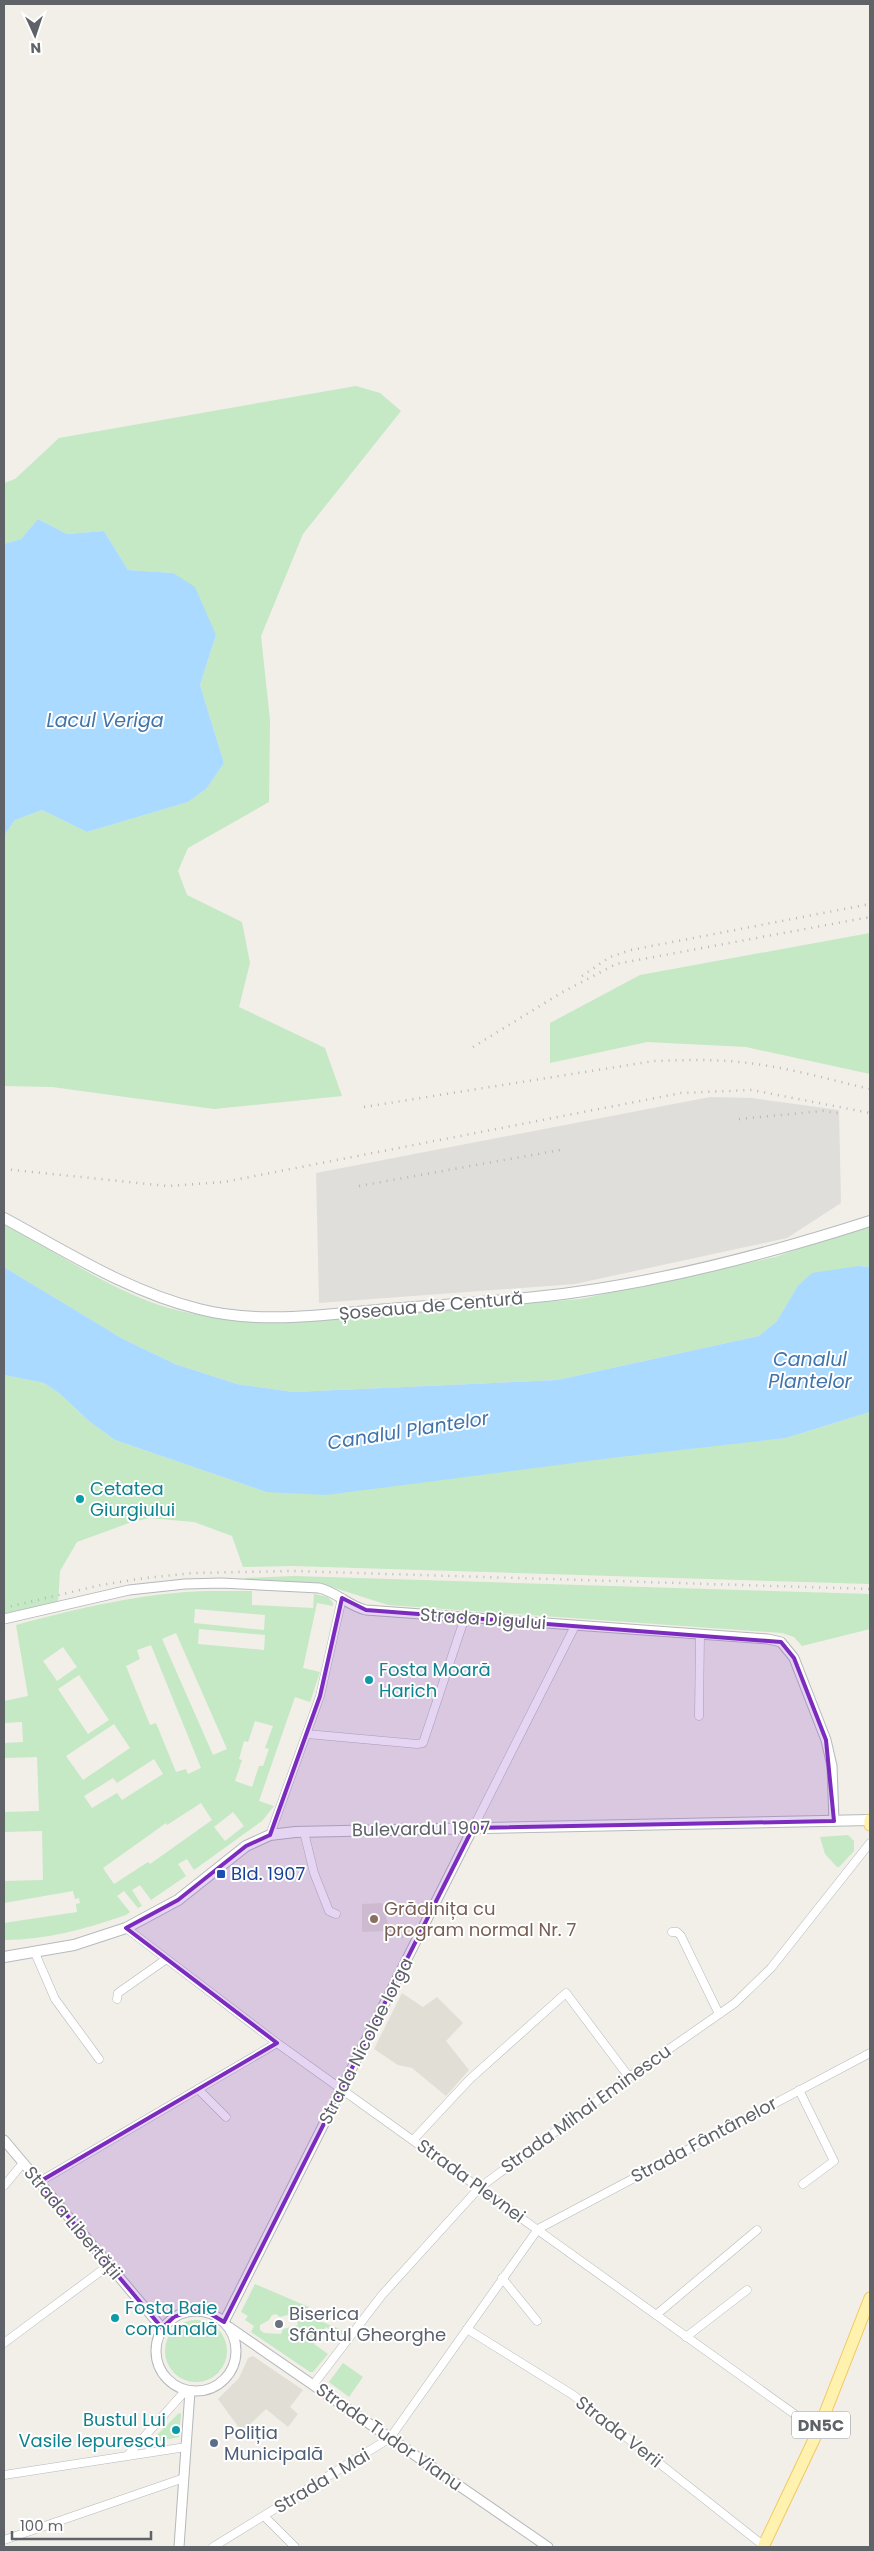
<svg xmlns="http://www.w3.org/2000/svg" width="874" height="2551" font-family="Poppins,sans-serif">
<rect width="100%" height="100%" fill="#f1efe8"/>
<!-- industrial -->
<polygon fill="#e0deda" points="710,1097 752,1098 839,1110 841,1203 787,1238 575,1284 319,1303 316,1173"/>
<!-- education -->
<g fill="#e1ded6">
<polygon points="382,1903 388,1924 406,1932 403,1939 383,1931 362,1932 362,1904"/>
<polygon points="402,1993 423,2007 437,1997 463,2023 446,2041 469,2070 446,2096 412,2068 398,2065 374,2049"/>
<polygon points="253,2356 303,2390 290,2407 298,2414 288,2427 266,2409 242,2432 218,2399 239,2378 248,2358"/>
</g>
<!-- green -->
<g fill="#c5e8c5" fill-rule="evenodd">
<polygon points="356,386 380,393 401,411 303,534 261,636 270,720 269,802 188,848 178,871 187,895 242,922 250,963 239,1007 325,1048 342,1096 214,1109 52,1087 4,1086 4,836 15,820 42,810 87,832 188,802 207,788 224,763 200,685 216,635 173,573 128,570 104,531 67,534 38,519 21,539 4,544 4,483 15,479 59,438"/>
<polygon points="870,933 870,1074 746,1047 647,1042 550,1063 550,1023 640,975"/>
<path d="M4 1225C55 1251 104 1286 159 1305 199 1318 242 1321 283 1322L581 1299 775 1257 870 1225V1267L859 1266 797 1287 777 1321 759 1336 557 1380 294 1392 237 1384 175 1364 123 1339 4 1267Z"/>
<polygon points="4,1375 44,1383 60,1394 90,1422 115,1440 266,1492 786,1438 870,1412 870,1584 293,1566 243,1567 232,1536 194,1522 149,1518 129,1523 77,1542 60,1571 58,1602 4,1614"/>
<polygon points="294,1576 870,1594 870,1629 802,1646 794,1637 782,1633 388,1605 319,1583 246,1580 245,1578"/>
<path d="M207 1591H252V1605L313 1608 314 1594 328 1597 333 1603V1606L317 1603 303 1668 320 1672 310 1702 295 1697 259 1801 274 1806 262 1821 194 1870 187 1859 178 1864 186 1876 151 1900 140 1885 132 1890 142 1906 138 1908 124 1891 117 1896 130 1912 126 1915C86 1929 46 1940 4 1940V1923L77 1912 76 1904 80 1903 79 1898 75 1899 73 1891 4 1903V1881L43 1880 42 1831 4 1832V1812L39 1811 37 1757 4 1758V1743L23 1742 22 1722 4 1723V1701L28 1696 16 1625C79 1608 142 1593 207 1591ZM195 1609 265 1615 264 1630 194 1623ZM199 1629 265 1635 264 1650 198 1644ZM176 1633 227 1749 213 1755 162 1639ZM151 1645 201 1768 188 1774 186 1769 176 1772 156 1723 150 1725 126 1666 140 1659 137 1650ZM63 1647 77 1667 57 1681 43 1661ZM79 1675 109 1720 88 1734 58 1689ZM255 1721 273 1726 265 1748 269 1749 263 1766H259L252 1787 235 1781 242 1760 239 1759 244 1741 248 1742ZM114 1724 130 1748 83 1780 66 1756ZM154 1759 163 1774 122 1800 117 1793 92 1808 84 1796 113 1778 117 1783ZM201 1803 212 1820 150 1864 148 1862 114 1884 103 1868 166 1823 167 1825ZM233 1812 244 1826 225 1841 214 1827Z"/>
<polygon points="848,1835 854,1841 854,1851 839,1867 837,1867 825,1854 820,1837"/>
<path d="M255 2284 309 2307 307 2310 319 2317 318 2320 344 2331 340 2337 326 2327 314 2344 328 2354 313 2372H310L251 2332 254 2326 245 2320 248 2316 241 2312ZM295 2313 296 2316 300 2315 301 2320 297 2322 298 2325 283 2329 281 2334 264 2333 260 2330V2325L269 2320 272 2315 276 2314 280 2317Z"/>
<circle cx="196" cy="2351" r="31"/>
<polygon points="343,2363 363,2377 349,2397 329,2382"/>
<polygon points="179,2413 181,2414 179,2437 149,2443"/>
</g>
<!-- water -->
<g fill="#aadaff">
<polygon points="38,519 67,534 104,531 128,570 173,573 195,587 216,635 200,685 224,763 207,788 188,802 87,832 42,810 15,820 4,836 4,544 21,539"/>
<polygon points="859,1266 870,1267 870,1412 786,1438 619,1457 326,1495 266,1492 115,1440 90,1422 60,1394 44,1383 4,1375 4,1267 123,1339 175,1364 237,1384 294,1392 557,1380 759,1336 777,1321 797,1287 812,1273"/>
</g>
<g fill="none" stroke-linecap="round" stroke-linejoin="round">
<defs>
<g id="minor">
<polyline points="699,1716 700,1634"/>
<polyline points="307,1734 417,1744 423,1743 465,1617"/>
<polyline points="473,1828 575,1626"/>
<polyline points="304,1832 314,1873 329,1911 336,1914"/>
<polyline points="270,1835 320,1696 342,1598"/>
<polyline points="126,1928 277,2043 818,2431"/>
<polyline points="672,1932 677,1932 681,1936 719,2014"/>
<polyline points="35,1953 55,1999 99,2059"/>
<polyline points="117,1999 118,1993 165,1960"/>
<polyline points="198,2089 226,2117"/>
<polyline points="799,2090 834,2161 803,2184"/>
<polyline points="414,2139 470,2079 566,1993 629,2077"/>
<polyline points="39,2182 277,2043"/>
<polyline points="4,2186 23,2163"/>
<polyline points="502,2278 537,2321"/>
<polyline points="656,2315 757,2230"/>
<polyline points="467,2329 573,2395 764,2546"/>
<polyline points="686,2337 747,2290"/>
<polyline points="4,2343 109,2265"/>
<polyline points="313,2385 382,2295 479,2188 629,2077 735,2003 771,1968 870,1843"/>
<polyline points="127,2456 186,2390"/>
<polyline points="4,2475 186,2447"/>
<polyline points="264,2516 295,2547"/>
<polyline points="4,2540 184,2478"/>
<polyline points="213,2547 390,2438 538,2229 870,2053"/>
</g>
<g id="tertiary">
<path d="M4 1619 129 1590 185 1584 221 1583 319 1588C337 1592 348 1606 366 1610L768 1639 781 1642 794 1658 826 1740 832 1766 834 1821"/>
<polyline points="4,2140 162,2328"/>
<circle cx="196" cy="2351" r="40"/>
<polyline points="224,2322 473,1828"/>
<polyline points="229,2327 548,2547"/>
<polyline points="179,2547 190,2391"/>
</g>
<g id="secondary">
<path d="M4 1218C67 1252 129 1292 199 1309 260 1325 327 1314 388 1309 451 1304 515 1301 577 1292 677 1278 774 1252 870 1221"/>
<polyline points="4,1957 74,1945 126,1928 178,1900 246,1846 270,1835 295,1832 870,1820"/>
</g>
<g id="primary">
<polyline points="870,1820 870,1825"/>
<polyline points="763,2547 818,2431 870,2298"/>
</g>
</defs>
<!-- minor casing -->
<use href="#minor" stroke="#b5b8bc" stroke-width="9"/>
<!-- tertiary casing -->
<use href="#tertiary" stroke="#b5b8bc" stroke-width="11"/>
<!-- secondary casing -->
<use href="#secondary" stroke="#b6babf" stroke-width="12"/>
<!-- primary casing -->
<use href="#primary" stroke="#f2c960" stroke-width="13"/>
<!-- minor -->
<use href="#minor" stroke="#fff" stroke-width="8"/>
<!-- tertiary -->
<use href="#tertiary" stroke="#fff" stroke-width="9"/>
<!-- secondary -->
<use href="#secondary" stroke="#fff" stroke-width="10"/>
<!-- primary -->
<use href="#primary" stroke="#fff2af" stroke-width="11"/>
<!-- rail -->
<g stroke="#b6b7b8" stroke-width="2.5" stroke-dasharray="1 6" stroke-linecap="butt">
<polyline points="582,976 610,957 631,950 870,904"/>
<polyline points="473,1047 561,993 616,964 870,917"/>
<path d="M364 1107 654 1061C683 1060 710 1059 739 1062 783 1066 827 1079 870 1089"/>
<polyline points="739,1119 823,1111 838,1113"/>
<polyline points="4,1169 167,1186 224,1182 681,1093 752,1090 870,1113"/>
<polyline points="359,1186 560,1150"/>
<polyline points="4,1608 101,1585 145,1578 193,1573 293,1571 870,1589"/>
</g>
</g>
<!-- marked area -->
<path fill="#7b2cbf" fill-opacity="0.2" stroke="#7b2cbf" stroke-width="4" stroke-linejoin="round" d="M342 1598 366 1610 781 1642 794 1658 826 1740 834 1821 473 1828 224 2322 209 2313 190 2311 174 2317 162 2328 39 2182 277 2043 126 1928 178 1900 246 1846 270 1835 320 1696Z"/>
<!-- markers -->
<g fill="#0f9aa8" stroke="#fff" stroke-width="2">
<circle cx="80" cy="1499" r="5"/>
<circle cx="369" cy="1680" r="5"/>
<circle cx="115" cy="2318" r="5"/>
<circle cx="176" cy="2430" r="5"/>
</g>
<rect fill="#1a4fb4" stroke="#fff" stroke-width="2" x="216" y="1869" width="10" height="10" rx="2.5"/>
<circle fill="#8d6e63" stroke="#fff" stroke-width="2" cx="374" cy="1919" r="5"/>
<circle fill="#6b7280" stroke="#fff" stroke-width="2" cx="279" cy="2324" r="5"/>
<circle fill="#5c6f8a" stroke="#fff" stroke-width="2" cx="214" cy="2443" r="5"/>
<g text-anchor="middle" stroke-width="4" stroke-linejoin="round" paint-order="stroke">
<!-- shield labels -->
<rect fill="#fff" stroke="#8f9295" stroke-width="1" x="792" y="2411.5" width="58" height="27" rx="4"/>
<g font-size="16" font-weight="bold" fill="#5f6368">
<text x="821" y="2431">DN5C</text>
</g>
<!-- street labels -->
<g font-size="18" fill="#5f6368" stroke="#fff">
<text transform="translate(431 1306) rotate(-5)" y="6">Șoseaua de Centură</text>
<text transform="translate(483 1619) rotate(4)" y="6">Strada Digului</text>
<text transform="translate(421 1829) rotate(-1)" y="6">Bulevardul 1907</text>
<text transform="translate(366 2041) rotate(-63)" y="6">Strada Nicolae Iorga</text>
<text transform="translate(586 2109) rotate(-36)" y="6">Strada Mihai Eminescu</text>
<text transform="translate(704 2140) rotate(-28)" y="6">Strada Fântânelor</text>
<text transform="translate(471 2181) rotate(36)" y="6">Strada Plevnei</text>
<text transform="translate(73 2223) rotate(50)" y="6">Strada Libertății</text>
<text transform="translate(619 2432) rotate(38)" y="6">Strada Verii</text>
<text transform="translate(389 2437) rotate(35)" y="6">Strada Tudor Vianu</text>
<text transform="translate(322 2481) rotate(-31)" y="6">Strada 1 Mai</text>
</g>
<!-- culture labels -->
<g font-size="18" fill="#0d838f" stroke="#fff" text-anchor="start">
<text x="90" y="1495">Cetatea<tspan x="90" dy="21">Giurgiului</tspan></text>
<text x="379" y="1676">Fosta Moară<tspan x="379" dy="21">Harich</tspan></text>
<text x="125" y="2314">Fosta Baie<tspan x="125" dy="21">comunală</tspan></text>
<text x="166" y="2426" text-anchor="end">Bustul Lui<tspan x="166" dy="21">Vasile Iepurescu</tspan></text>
</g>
<!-- transit labels -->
<g font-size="18" fill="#164399" stroke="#fff" text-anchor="start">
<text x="231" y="1880">Bld. 1907</text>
</g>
<!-- education labels -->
<g font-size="18" fill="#785e54" stroke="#fff" text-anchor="start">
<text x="384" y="1915">Grădinița cu<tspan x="384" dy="21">program normal Nr. 7</tspan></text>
</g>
<!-- worship labels -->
<g font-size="18" fill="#5b616d" stroke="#fff" text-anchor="start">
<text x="289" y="2320">Biserica<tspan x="289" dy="21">Sfântul Gheorghe</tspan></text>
</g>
<!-- service labels -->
<g font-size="18" fill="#4e5e75" stroke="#fff" text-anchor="start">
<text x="224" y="2439">Poliția<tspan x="224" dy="21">Municipală</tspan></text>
</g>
<!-- water labels -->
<g font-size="19" font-style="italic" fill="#4174aa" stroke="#fff">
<text x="105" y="727">Lacul Veriga</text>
<text x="810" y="1366">Canalul<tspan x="810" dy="22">Plantelor</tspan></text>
<text transform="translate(408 1430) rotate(-9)" y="7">Canalul Plantelor</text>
</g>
</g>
<!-- border -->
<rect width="874" height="2551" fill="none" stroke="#5f6368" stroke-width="10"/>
<!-- north arrow -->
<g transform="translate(35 35) rotate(177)" stroke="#ffffff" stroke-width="4" paint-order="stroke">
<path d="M0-4L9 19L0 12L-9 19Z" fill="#5f6368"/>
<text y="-8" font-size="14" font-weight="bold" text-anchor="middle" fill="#5f6368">N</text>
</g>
<!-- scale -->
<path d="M12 2531v8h139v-8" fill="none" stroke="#5f6368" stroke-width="2.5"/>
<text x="20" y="2531" font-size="15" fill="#5f6368" stroke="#ffffff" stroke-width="4" paint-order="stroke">100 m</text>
</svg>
